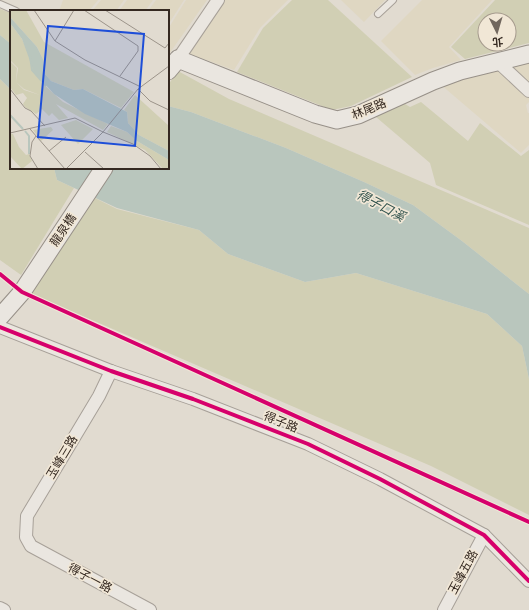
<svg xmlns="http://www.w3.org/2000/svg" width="529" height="610" font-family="'Libre Baskerville','Noto Sans TC',serif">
<rect width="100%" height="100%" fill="#e1dbd0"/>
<!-- farmland -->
<g fill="#dfd7c2">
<polygon points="63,0 98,0 89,11 59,11"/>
<polygon points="101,0 124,0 116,11 92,11"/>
<polygon points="127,0 153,0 145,11 119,11"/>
<polygon points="156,0 184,0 168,25 168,11 148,11"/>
<polygon points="186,0 207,0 169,54 168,53 168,29"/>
<polygon points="224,0 288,0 260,28 234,70 187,53"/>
<polygon points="341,0 385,0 364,22"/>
<polygon points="422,0 492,0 449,47 461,60 433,68 415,75 381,41"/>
<polygon points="529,59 529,83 528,83 512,72 511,64"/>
<polygon points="499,68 529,96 529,102 526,105 528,113 529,113 529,145 521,153 440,84"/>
</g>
<!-- green -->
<g fill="#d1cfb4" fill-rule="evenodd">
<polygon points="292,0 328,0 412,77 351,106 332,110 237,72 263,28"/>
<path d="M495 0H529V43L465 59 451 47ZM485 20H509V44H485Z"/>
<polygon points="0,9 11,13 11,44 0,35"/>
<polygon points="178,71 229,99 529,228 529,294 462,241 413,205 364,182 286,148 191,112 168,106 168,85"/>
<polygon points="0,79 11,90 11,168 54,168 57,180 74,188 21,275 0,260"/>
<polygon points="400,101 410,107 421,102 468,141 480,123 521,156 529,150 529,225 436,185 430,163 376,117"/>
<polygon points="93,197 117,209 199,230 228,254 305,282 356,273 487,314 522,346 529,379 529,515 431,466 27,292"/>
</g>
<!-- water -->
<g fill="#b9c6bd">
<polygon points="0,35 11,44 11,90 0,79"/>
<polygon points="168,106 191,112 286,148 364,182 413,205 462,241 529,294 529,379 522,346 487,314 356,273 305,282 228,254 199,230 117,208 57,180 54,168 168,168"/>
</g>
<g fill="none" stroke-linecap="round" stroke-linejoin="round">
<defs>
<g id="lane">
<polyline points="0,4 16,11"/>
<polyline points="378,14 393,0"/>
</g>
<g id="street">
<polyline points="178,59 218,0"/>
<polyline points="498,62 529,91"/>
<polyline points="0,327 111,371 193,399 308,444 380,479 484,535 529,581"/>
<polyline points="111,371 99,396 27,516 26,537 31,546 150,610"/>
<polyline points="0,608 4,610"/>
<polyline points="444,610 484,535"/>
</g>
<g id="secondary">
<polyline points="168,71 178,59 315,114 337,120 358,115 433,81 460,71 529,54"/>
<polyline points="0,317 22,292 104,168"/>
</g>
</defs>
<!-- lane casing -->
<use href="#lane" stroke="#a7a098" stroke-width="8"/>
<!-- street casing -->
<use href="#street" stroke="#a7a098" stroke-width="14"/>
<!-- secondary casing -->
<use href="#secondary" stroke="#979088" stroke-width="19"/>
<!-- lane -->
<use href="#lane" stroke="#eae6e0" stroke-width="6"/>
<!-- street -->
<use href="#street" stroke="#eae6e0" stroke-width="12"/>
<!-- secondary -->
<use href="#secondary" stroke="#eae6e0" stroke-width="17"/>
<defs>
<g id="cycleway">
<polyline points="0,274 22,292 529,522"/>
<polyline points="0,327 111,371 193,399 308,444 380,479 484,535 529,581"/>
</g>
</defs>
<!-- cycleway casing -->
<use href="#cycleway" stroke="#f1e7d6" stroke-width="6"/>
<!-- cycleway -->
<use href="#cycleway" stroke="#d6006c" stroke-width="4"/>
</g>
<g text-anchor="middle" stroke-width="3.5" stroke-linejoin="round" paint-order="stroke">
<!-- street labels -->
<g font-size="12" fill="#352921" stroke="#f1e7d6">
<text transform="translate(369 109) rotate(-22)" y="4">林尾路</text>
<text transform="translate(63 230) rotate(-56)" y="4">龍泉橋</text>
<text transform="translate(281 422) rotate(22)" y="4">得子路</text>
<text transform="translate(62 457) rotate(-59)" y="4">玉峰三路</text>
<text transform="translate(463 572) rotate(-62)" y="4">玉峰五路</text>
<text transform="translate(90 578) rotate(28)" y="4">得子一路</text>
</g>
<!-- water labels -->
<g font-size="13" font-style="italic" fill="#32534e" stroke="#f1e7d6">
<text transform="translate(381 205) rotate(28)" y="5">得子口溪</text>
</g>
</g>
<!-- overview -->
<g transform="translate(10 10)">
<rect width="159" height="159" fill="#e1dbd0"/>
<path d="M0 0H16L34 32 124 82 111 98 73 79 64 80 41 71 35 64 33 49 27 37 0 7ZM0 13 12 29 31 72 53 92 98 114 93 120 46 94 58 108 49 110 42 103 39 106 32 99 26 104 15 97 13 94 17 88 13 83 6 85 0 77V51L7 58 6 72 14 80 30 85 14 79 6 72 8 58 0 50ZM125 85 159 116V141L129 125 118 113 117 102 114 100ZM66 110 83 119 68 134 51 115ZM101 116 117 122 127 131 159 150V159H153L135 140 97 122ZM41 117 43 120 31 131 23 120ZM0 124H3L9 137 16 145 19 144 22 151 12 159 0 146Z" fill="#d1cfb4"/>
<path d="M0 7 27 37 33 49 35 64 41 71 64 80 73 79 117 102 118 113 129 125 159 141V150L127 131 117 122 75 104 44 84 24 62 12 29 0 13Z" fill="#b9c6bd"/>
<path fill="none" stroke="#b9c6bd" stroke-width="2" d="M20 46 22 60 36 76M0 105 13 119M15 121 19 126V144"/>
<path fill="none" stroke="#9c948a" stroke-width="1" d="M24 0 45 31 75 50 131 77M74 0 128 36V41L110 66M95 0 155 38 159 33M45 31 64 0M0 79 15 98 21 101 35 116M128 79 140 91 159 100M20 119 55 159M0 123 65 108 93 122 128 79 159 56M26 126 22 132 20 146 28 159M39 141 56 127M75 142 94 159M56 159 93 122 123 134 140 146 151 159"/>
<path fill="#1d4ed8" fill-opacity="0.15" stroke="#1d4ed8" stroke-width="2" d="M38 16 134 24 125 136 28 127Z"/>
<rect width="159" height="159" fill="none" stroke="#352921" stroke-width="2"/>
</g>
<!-- north arrow -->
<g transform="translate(497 32) rotate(175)"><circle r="19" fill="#f1e7d6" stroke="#a69b8e"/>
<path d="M0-3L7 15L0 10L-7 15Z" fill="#71675e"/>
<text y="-6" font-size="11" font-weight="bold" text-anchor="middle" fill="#352921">北</text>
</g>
</svg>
